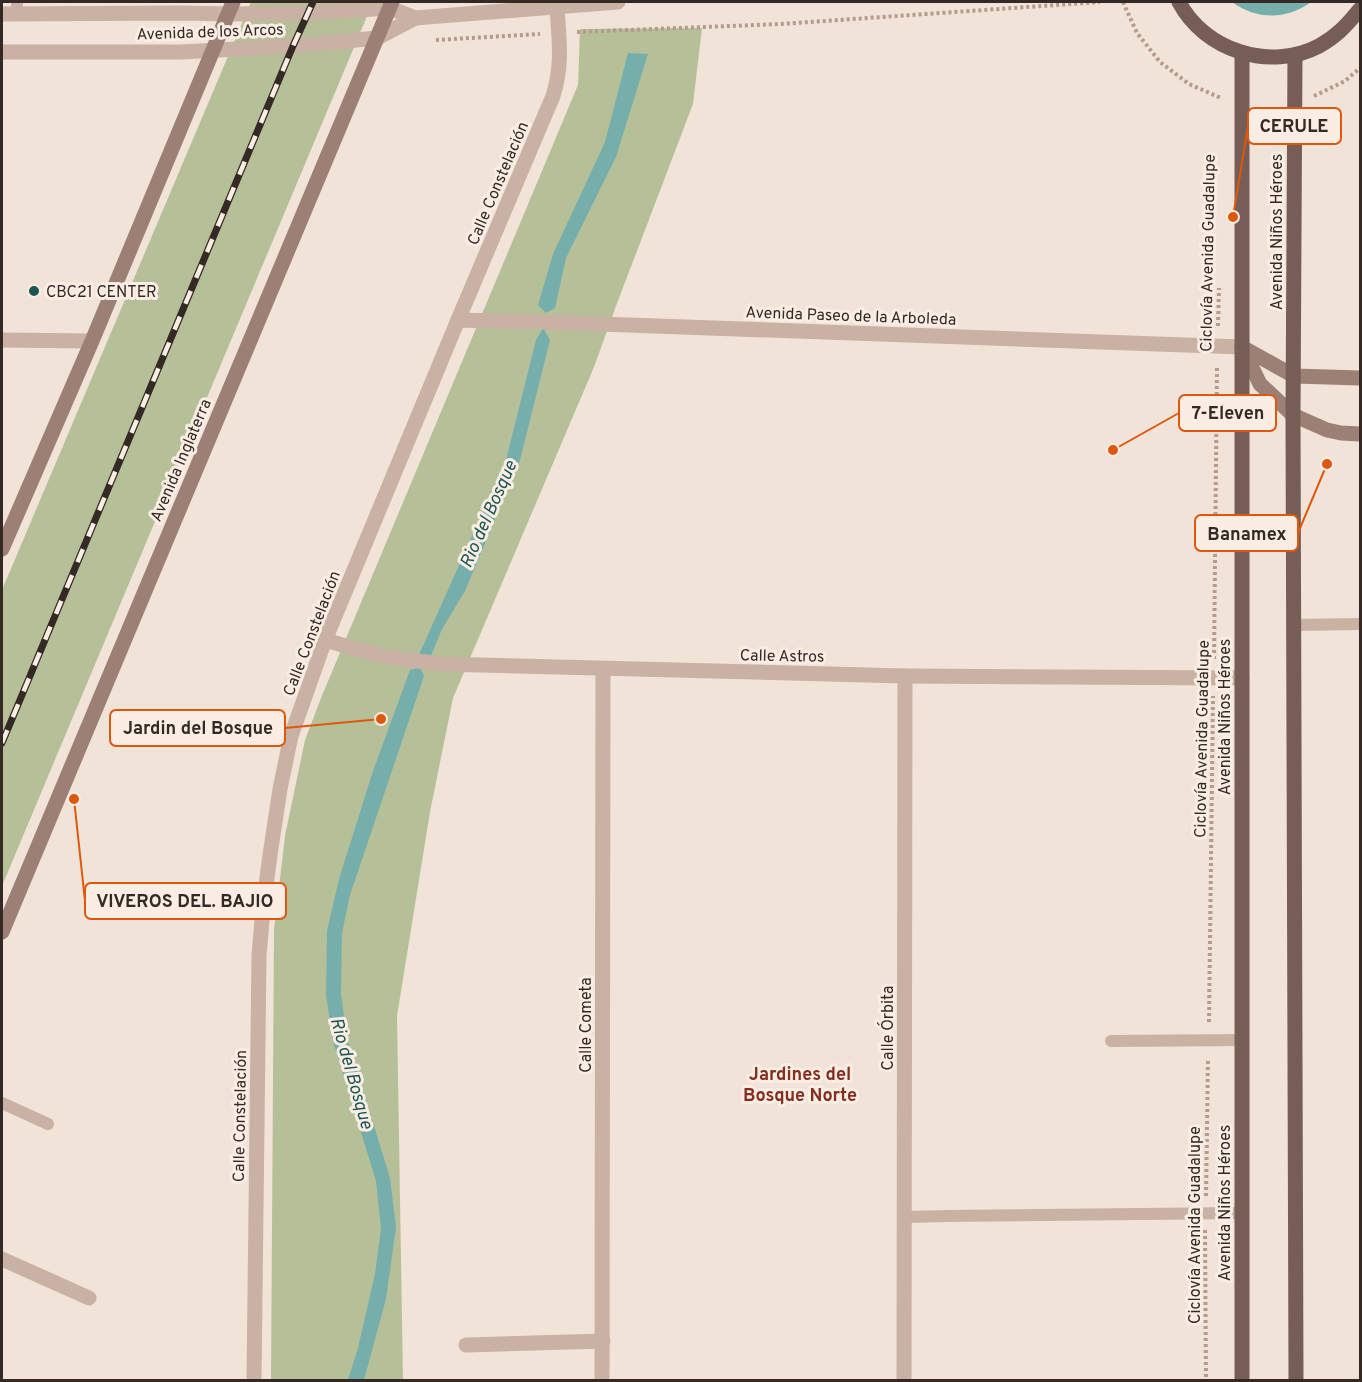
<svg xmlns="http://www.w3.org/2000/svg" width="1362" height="1382" font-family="Overpass,sans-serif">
<rect width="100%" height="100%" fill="#f1e3d7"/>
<!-- green -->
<g fill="#b6c098">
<polygon points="251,2 373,2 2,886 2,590"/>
<polygon points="702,28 693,104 616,306 594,367 453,698 430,812 397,1016 403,1380 271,1380 274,930 285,836 305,740 321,698 578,85 580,29"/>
</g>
<!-- water -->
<g fill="#76aeab">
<path d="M1232 2H1311C1286 20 1257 20 1232 2Z"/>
<polygon points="628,53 648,54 616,157 566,258 555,308 546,313 538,305 553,254 605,142"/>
<polygon points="543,328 550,340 520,460 465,591 442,629 430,658 418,657 506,460 536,340"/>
<polygon points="420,667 424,676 350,895 342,933 341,994 347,1038 390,1178 396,1227 386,1299 364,1380 348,1380 358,1348 375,1274 381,1228 376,1181 333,1041 326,995 327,931 339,879 373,771 410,670"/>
</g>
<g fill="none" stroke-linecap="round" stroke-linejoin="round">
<!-- path -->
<g stroke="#b49b8e" stroke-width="4" stroke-dasharray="3 3" stroke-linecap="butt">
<polyline points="1123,2 1137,33 1160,62 1189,84 1221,98"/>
<polyline points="577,32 781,24 1100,2"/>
<polyline points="436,40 540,34"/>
<polyline points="1314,96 1345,81 1360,68"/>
<polyline points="1218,326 1219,288"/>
<polyline points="1214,659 1217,366"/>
<polyline points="1209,1022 1213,696"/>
<polyline points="1206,1196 1208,1059"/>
<polyline points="1205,1230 1206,1380"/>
</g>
<!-- lane -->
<g stroke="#c9b1a4" stroke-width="12">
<polyline points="17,14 17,2"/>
<polyline points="1294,625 1360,624"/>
<polyline points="1111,1041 1242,1040"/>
<polyline points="2,1103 48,1124"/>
<polyline points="905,1217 946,1216 1242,1213"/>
</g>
<!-- street -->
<g stroke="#c9b1a4" stroke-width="15">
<polyline points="2,14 183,13 227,14 308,13 390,8 415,18"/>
<polyline points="2,52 181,52 293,46 377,38 415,18 618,2"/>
<polyline points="458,320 572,323 1242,347"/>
<polyline points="2,340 92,341"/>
<polyline points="325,640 381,656 440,664 905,676 1242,678"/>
<polyline points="2,1259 89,1298"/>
<polyline points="466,1345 603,1341"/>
<path d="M254 1380 259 955 263 909 270 855 280 789 291 736 325 640 458 320 553 96C563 64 559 40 557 7"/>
<polyline points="602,1380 603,669"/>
<polyline points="904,1380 905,676"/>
</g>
<!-- secondary -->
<g stroke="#9c8075" stroke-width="15">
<polyline points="1242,347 1260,384 1293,415 1327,430 1341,433 1360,434"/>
<polyline points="1242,347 1294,376 1360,378"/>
<polyline points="2,549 92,341 233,2"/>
<polyline points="2,932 392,2"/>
</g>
<!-- primary -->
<g stroke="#765e56" stroke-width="15">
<path d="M1179 2C1204 50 1270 72 1319 46 1337 36 1347 25 1360 9"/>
<polyline points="1242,53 1242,1380"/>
<polyline points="1295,55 1293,415 1296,1380"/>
</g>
<defs>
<polyline id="rail" points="2,743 293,46 313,2"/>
</defs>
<!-- rail casing -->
<use href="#rail" stroke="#342925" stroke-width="7"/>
<!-- rail -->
<use href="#rail" stroke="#f9ede4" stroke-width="4.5" stroke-dasharray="14" stroke-linecap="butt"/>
</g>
<!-- markers -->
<circle fill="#1b5554" stroke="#f9ede4" stroke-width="2" cx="34" cy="291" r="6"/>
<g text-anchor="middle" stroke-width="6" stroke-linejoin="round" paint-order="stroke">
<!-- street labels -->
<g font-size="16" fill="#342925" stroke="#f9ede4">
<text transform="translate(210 31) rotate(-2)" y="6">Avenida de los Arcos</text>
<text transform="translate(497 183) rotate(-67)" y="6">Calle Constelación</text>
<text transform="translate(1276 232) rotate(-90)" y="6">Avenida Niños Héroes</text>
<text transform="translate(1207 253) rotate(-89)" y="6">Ciclovía Avenida Guadalupe</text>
<text transform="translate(851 315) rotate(2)" y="6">Avenida Paseo de la Arboleda</text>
<text transform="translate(180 460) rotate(-67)" y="6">Avenida Inglaterra</text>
<text transform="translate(311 633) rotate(-69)" y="6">Calle Constelación</text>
<text transform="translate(782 655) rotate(1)" y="6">Calle Astros</text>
<text transform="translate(1224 717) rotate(-90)" y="6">Avenida Niños Héroes</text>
<text transform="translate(1201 739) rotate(-89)" y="6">Ciclovía Avenida Guadalupe</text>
<text transform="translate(585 1025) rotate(-90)" y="6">Calle Cometa</text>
<text transform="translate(887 1028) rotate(-90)" y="6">Calle Órbita</text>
<text transform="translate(239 1116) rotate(-89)" y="6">Calle Constelación</text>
<text transform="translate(1224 1203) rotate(-90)" y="6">Avenida Niños Héroes</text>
<text transform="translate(1194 1225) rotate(-90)" y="6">Ciclovía Avenida Guadalupe</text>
</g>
<!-- poi labels -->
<g font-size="16" fill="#342925" stroke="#f9ede4" text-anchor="start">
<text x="46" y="297">CBC21 CENTER</text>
</g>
<!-- water labels -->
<g font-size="18" font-style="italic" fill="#1b5554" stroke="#f9ede4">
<text transform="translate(488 514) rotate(-66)" y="6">Rio del Bosque</text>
<text transform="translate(352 1073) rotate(74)" y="6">Rio del Bosque</text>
</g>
<!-- neighbourhood labels -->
<g font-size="18" font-weight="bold" fill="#832e1e" stroke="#f9ede4">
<text x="800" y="1080">Jardines del<tspan x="800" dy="21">Bosque Norte</tspan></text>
</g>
</g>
<!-- callouts -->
<path fill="none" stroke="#df570d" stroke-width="2" d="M1233 217L1248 126M1113 450L1179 413M1327 464L1298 533M381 719L285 728M74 799L85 901"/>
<g fill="#df570d" stroke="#f9ede4" stroke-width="2">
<circle cx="1233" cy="217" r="6"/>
<circle cx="1113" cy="450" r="6"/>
<circle cx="1327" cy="464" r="6"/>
<circle cx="381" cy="719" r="6"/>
<circle cx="74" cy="799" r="6"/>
</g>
<g fill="#f9ede4" stroke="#df570d" stroke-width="2">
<rect x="1248" y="108" width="93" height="36" rx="6"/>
<rect x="1179" y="395" width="97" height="36" rx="6"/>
<rect x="1195" y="515" width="103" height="36" rx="6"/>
<rect x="110" y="710" width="175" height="36" rx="6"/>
<rect x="85" y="883" width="201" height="36" rx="6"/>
</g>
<g font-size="18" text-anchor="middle" font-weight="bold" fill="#342925">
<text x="1294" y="132">CERULE</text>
<text x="1228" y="419">7-Eleven</text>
<text x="1247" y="540">Banamex</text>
<text x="198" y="734">Jardin del Bosque</text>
<text x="185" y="907">VIVEROS DEL. BAJIO</text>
</g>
<!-- border -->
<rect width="1362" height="1382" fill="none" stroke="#342925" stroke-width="6"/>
</svg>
